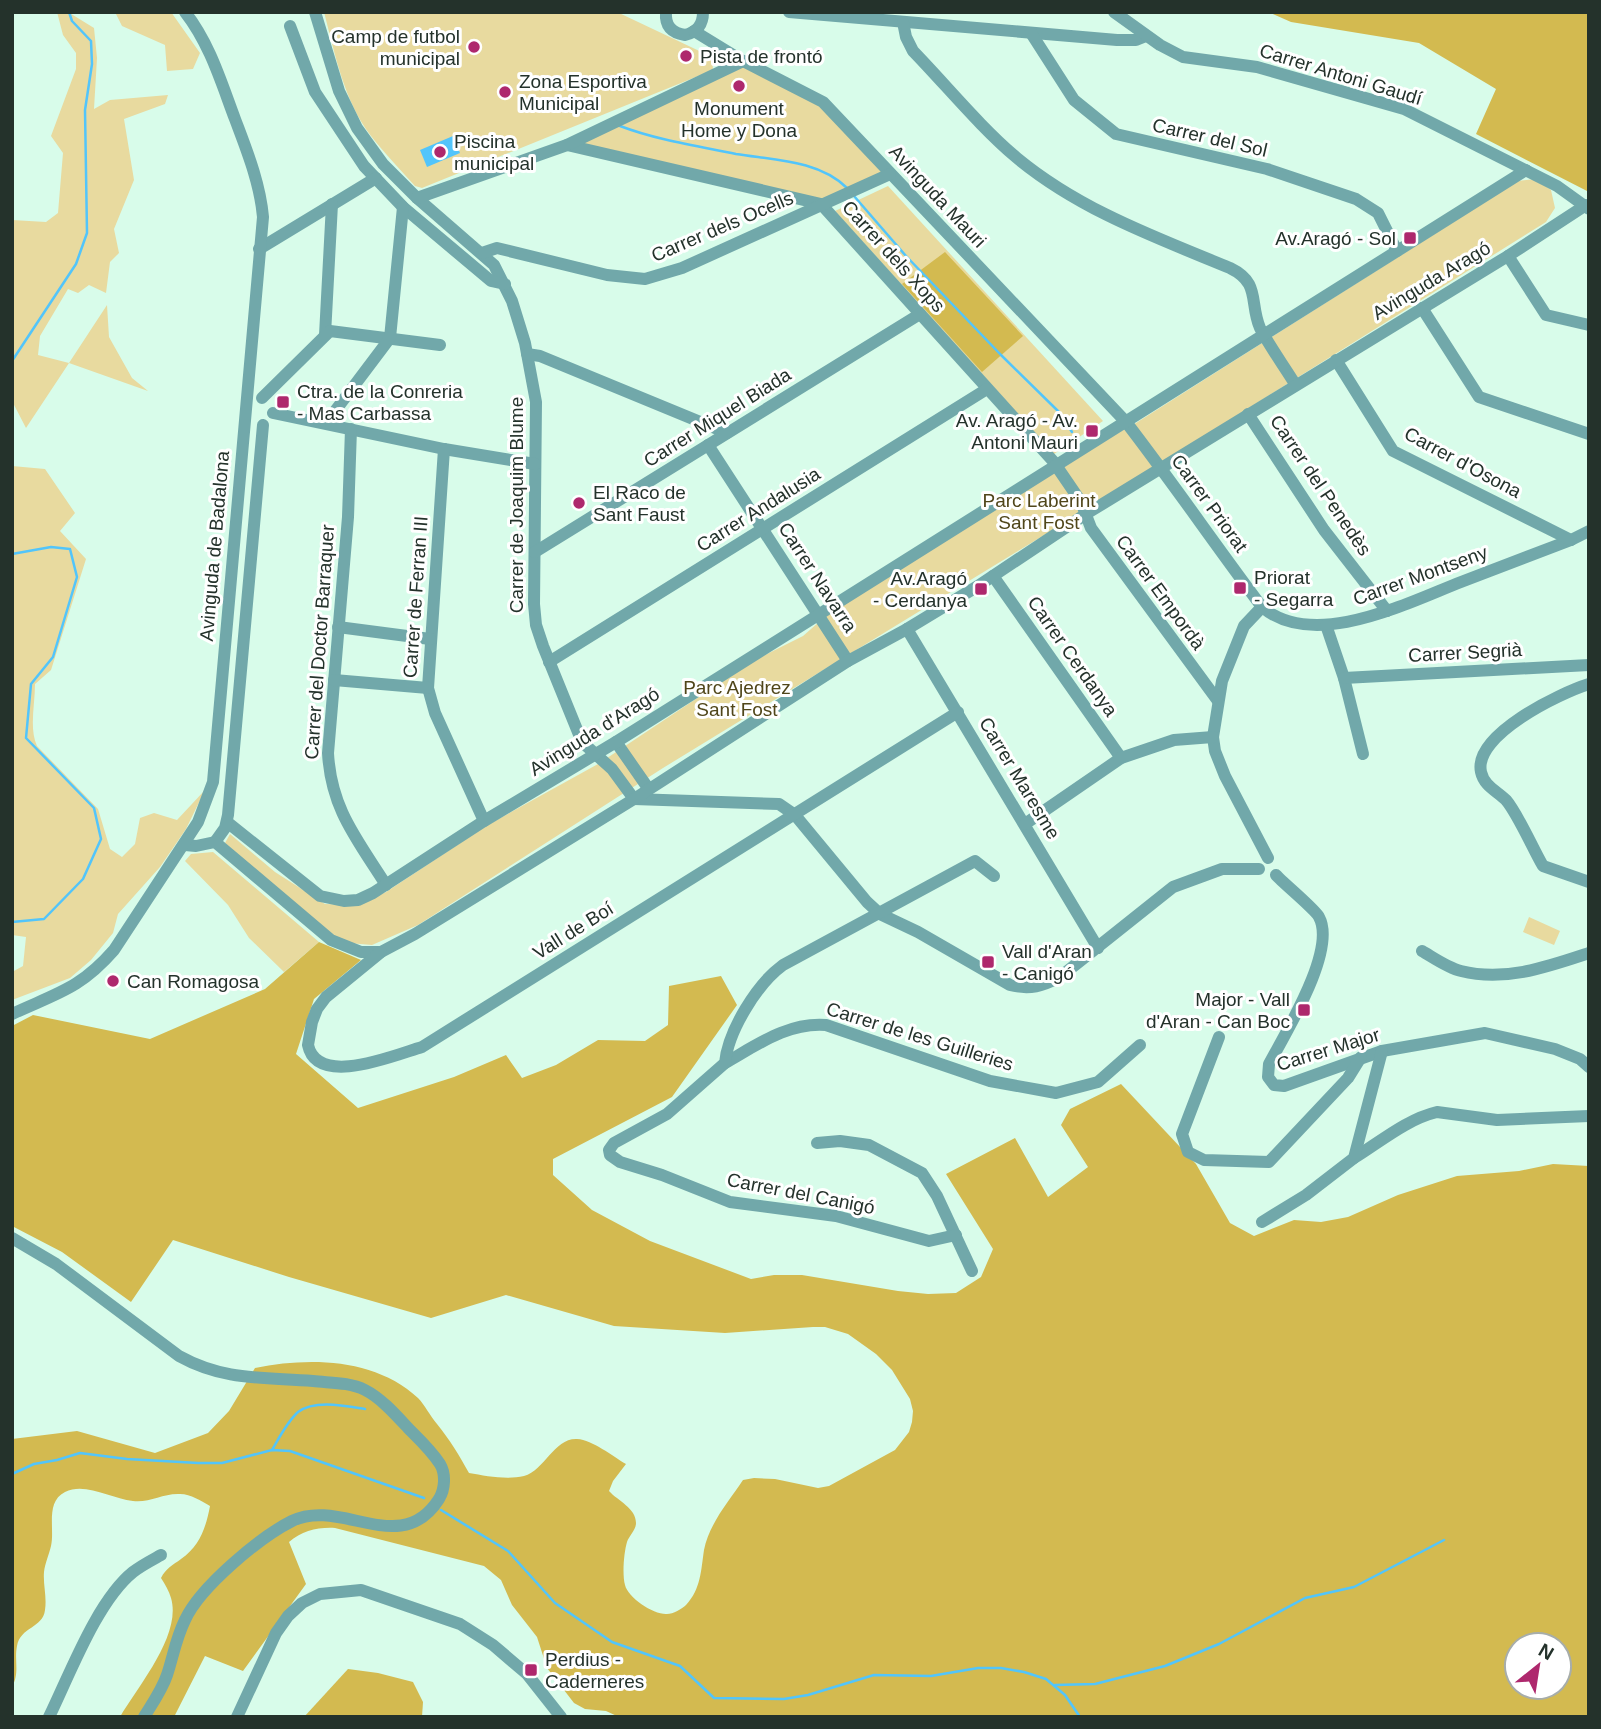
<svg xmlns="http://www.w3.org/2000/svg" width="1601" height="1729" font-family="Arial,sans-serif">
<rect width="100%" height="100%" fill="#d8fcea"/>
<!-- green -->
<g fill="#e8da9f">
<polygon points="57,12 68,12 94,28 97,58 94,109 110,100 168,95 165,104 124,119 134,180 114,229 119,253 110,262 106,293 89,285 78,293 68,289 40,336 38,355 69,363 107,305 109,337 132,378 148,391 69,363 26,428 12,401 12,220 46,222 58,213 63,153 51,136 76,69 76,53 63,35"/>
<polygon points="115,12 171,12 200,53 193,69 167,71 165,45 122,26"/>
<path d="M324 12H617L712 57 713 70 422 188 415 186C400 169 384 153 371 136 344 101 335 54 324 12Z"/>
<polygon points="743,61 823,102 890,174 821,204 567,145"/>
<polygon points="1536,179 1551,190 1555,208 1546,222 1108,496 663,768 418,925 372,945 349,943 330,935 225,843 230,834 275,872 325,904 357,905 386,892 486,826 598,764 753,661 803,636 827,615 1085,451 1136,423 1518,181"/>
<polygon points="888,186 1103,421 1054,454 835,211"/>
<path d="M12 466 45 469 75 513 60 531 86 559 51 670 35 684C35 705 29 728 37 746L98 809 110 849 122 857 135 844 140 818 154 813 177 820 205 790 186 829 160 867 118 914 113 933 91 960 70 978 12 1000V972L23 966 26 937 12 935Z"/>
<polygon points="213,852 319,942 284,972 249,938 228,905 185,861 191,854"/>
<polygon points="1529,917 1560,931 1554,945 1523,932"/>
</g>
<!-- forest -->
<g fill="#d3ba50" fill-rule="evenodd">
<polygon points="1268,12 1589,12 1589,192 1476,134 1496,89 1419,43 1291,22"/>
<polygon points="945,252 1023,336 982,372 902,284"/>
<path d="M319 942 361 960 314 999 296 1054 358 1108 454 1077 506 1055 522 1078 556 1065 598 1040 645 1041 668 1025 669 986 721 976 737 1005 672 1097 553 1159V1175L592 1210 650 1241 751 1279 774 1275H802L898 1291 928 1294 956 1293 981 1277 993 1249 946 1174 1015 1138 1048 1197 1088 1167 1061 1125 1070 1109 1121 1084 1196 1164 1230 1223 1254 1236 1294 1220 1321 1222 1348 1217 1398 1195 1457 1176 1519 1171 1553 1164 1589 1166V1717H619L606 1711 585 1709 574 1703 547 1668 537 1637 512 1605 501 1580 484 1566 335 1528C318 1527 302 1531 289 1542L306 1584 243 1671 205 1656 174 1717H120C138 1686 182 1635 171 1598 169 1591 165 1584 161 1578 166 1568 173 1565 181 1559 200 1546 206 1527 210 1506 201 1501 191 1494 180 1494 163 1493 150 1503 133 1501 111 1499 86 1482 65 1492 45 1502 55 1529 51 1546 49 1555 45 1563 44 1572 43 1585 47 1597 45 1610 43 1628 20 1627 17 1646 14 1661 20 1672 12 1687V1439L77 1431 155 1453 208 1433 229 1411 255 1368C309 1357 375 1358 418 1398 425 1405 430 1416 437 1424 450 1440 459 1455 469 1473 486 1476 507 1480 524 1476 545 1470 554 1438 577 1439 593 1440 612 1456 626 1464L613 1481 609 1491C618 1501 636 1508 636 1523 636 1530 629 1536 627 1542 624 1552 622 1574 625 1585 628 1598 654 1615 667 1614 673 1614 682 1609 686 1605 701 1589 701 1570 704 1550 709 1524 729 1501 743 1480L754 1478 775 1479 818 1488 829 1486 895 1450 909 1432 912 1422 913 1411 910 1399 892 1370 876 1354 848 1334 825 1327H813L725 1333 614 1326 506 1295 431 1318 289 1277 173 1240 131 1302 62 1252 12 1226V1026L33 1015 150 1039 265 989ZM1517 1645H1559V1687H1517Z"/>
<polygon points="348,1669 378,1673 413,1682 423,1702 422,1717 304,1717"/>
</g>
<!-- water -->
<polygon fill="#52c5fb" points="453,136 460,153 427,167 420,150"/>
<g fill="none" stroke-linecap="round" stroke-linejoin="round">
<!-- stream -->
<g stroke="#52c5fb" stroke-width="2.5">
<path d="M620 126C657 140 697 146 736 154 773 160 819 160 847 188"/>
<polyline points="854,196 906,256 1001,355 1059,412 1072,432"/>
<polyline points="12,361 76,264 87,233 85,110 92,64 91,41 72,21 69,12"/>
<polyline points="12,554 51,547 70,549 77,577 53,657 31,684 26,738 94,808 101,839 83,879 44,919 12,922"/>
<path d="M272 1450C279 1438 287 1422 298 1412 315 1399 346 1406 365 1409"/>
<polyline points="12,1474 34,1464 57,1460 80,1453 127,1459 198,1463 222,1463 272,1450 290,1451 424,1498"/>
<polyline points="441,1510 508,1551 555,1603 612,1642 680,1666 714,1698 784,1699 808,1695 874,1675 931,1676 978,1668 1001,1668 1024,1672 1046,1679 1065,1695 1080,1717"/>
<polyline points="1055,1685 1095,1684 1165,1666 1219,1644 1305,1598 1354,1587 1444,1540"/>
</g>
<!-- minor -->
<g stroke="#71a8aa" stroke-width="12">
<polyline points="315,12 339,91 357,128 383,164 417,198 494,265 512,301 525,343 536,402 534,604 536,625 543,646 582,742 612,769 634,799"/>
<path d="M666 12C665 26 672 33 685 35 697 32 703 25 703 12"/>
<polyline points="789,12 1117,40 1136,40 1146,36"/>
<polyline points="1114,12 1160,45 1183,57 1257,67 1404,109 1557,186 1589,209"/>
<path d="M903 22 906 37 913 51C946 85 981 128 1017 158 1080 210 1155 237 1230 268 1261 283 1249 302 1260 328 1270 347 1284 366 1295 384"/>
<polyline points="290,26 315,92 364,166 403,207 491,281 505,284"/>
<path d="M694 31 743 61 823 102 1126 422C1173 483 1216 546 1262 607 1314 651 1407 603 1461 582 1497 568 1534 554 1571 540L1589 531"/>
<polyline points="1031,33 1074,100 1116,134 1267,169 1356,199 1378,213 1397,251"/>
<polyline points="567,145 821,204 1053,461 1081,502 1091,528 1218,701"/>
<polyline points="417,198 567,145 743,61"/>
<polyline points="259,249 376,178"/>
<polyline points="482,253 497,248 607,275 645,279 682,268 890,174"/>
<polyline points="1508,256 1546,315 1589,325"/>
<polyline points="1422,308 1479,397 1589,434"/>
<polyline points="325,335 332,204"/>
<polyline points="527,354 540,356 727,433"/>
<polyline points="1336,360 1393,451 1571,540"/>
<polyline points="262,398 330,331 440,345"/>
<polyline points="273,413 444,449 535,464"/>
<polyline points="1248,414 1324,530 1387,611"/>
<polyline points="326,423 390,338 403,207"/>
<path d="M351 429 348 517 328 753C331 809 357 839 386 885"/>
<polyline points="708,445 848,661"/>
<polyline points="444,449 428,688 435,713 484,821"/>
<polyline points="535,552 920,314"/>
<polyline points="993,576 1121,758"/>
<polyline points="1262,607 1244,626 1222,681 1213,737 1215,751 1225,776 1268,858"/>
<polyline points="1326,625 1344,678 1363,754"/>
<polyline points="338,627 430,639"/>
<polyline points="907,629 1098,948"/>
<polyline points="549,662 987,389"/>
<polyline points="1344,678 1589,665"/>
<polyline points="334,680 428,688"/>
<path d="M1589 684C1560 693 1473 735 1481 772 1484 786 1497 791 1506 800 1518 814 1533 849 1543 866L1589 882"/>
<polyline points="616,742 648,788"/>
<path d="M634 799 779 804 795 815 867 902 880 914 918 932 1010 985C1030 990 1043 986 1060 977L1173 887 1222 869H1259"/>
<polyline points="227,822 320,896 344,901 358,900 373,893 484,821 616,742 1526,170"/>
<polyline points="1025,824 1121,758 1174,740 1213,737"/>
<polyline points="215,842 225,828 228,815 263,425"/>
<polyline points="185,845 196,846 215,842 331,940 361,952 381,952 415,934 634,799 848,661 907,629 978,586 1086,514 1508,256 1586,205"/>
<path d="M1276 875C1283 883 1316 910 1319 917 1337 950 1286 1032 1269 1064L1268 1077 1274 1085 1284 1086 1382 1051 1485 1033 1555 1049 1580 1059 1589 1067"/>
<path d="M1422 951C1434 958 1448 968 1461 971 1505 982 1547 967 1589 953"/>
<path d="M381 952 326 997 317 1009 312 1022 308 1045C317 1088 395 1055 422 1047L958 712"/>
<path d="M12 1014C57 993 80 989 114 950L198 822 213 782 263 217C260 183 247 151 235 119 221 82 210 44 185 12"/>
<polyline points="1219,1037 1182,1134 1188,1152 1204,1160 1269,1162 1348,1078 1361,1057"/>
<path d="M725 1063C757 1045 788 1022 826 1025L990 1081 1056 1093 1098 1082 1140 1045"/>
<polyline points="817,1143 840,1141 869,1145 922,1173 937,1196 972,1271"/>
<path d="M1354 1158C1380 1142 1407 1119 1437 1112L1497 1120 1589 1116"/>
<polyline points="1262,1222 1306,1195 1354,1158 1382,1051"/>
<path d="M956 1235 929 1241 836 1216 730 1202 662 1175 620 1162 610 1155 609 1150 614 1143 667 1114 725 1063C728 1031 757 984 783 965L975 861 994 876"/>
<path d="M12 1238 56 1264 179 1356C224 1381 263 1377 313 1381 330 1383 349 1382 365 1390 381 1398 396 1415 408 1428 419 1439 431 1450 440 1464 446 1474 445 1489 439 1499 401 1559 341 1497 292 1521 260 1537 200 1587 185 1620 176 1638 173 1657 167 1675 162 1690 152 1704 144 1717"/>
<path d="M49 1717C70 1674 97 1601 133 1572 142 1565 152 1560 161 1555"/>
<polyline points="237,1717 276,1633 288,1616 302,1603 320,1594 361,1590 460,1624 493,1645 527,1674 561,1717"/>
</g>
</g>
<!-- markers -->
<g fill="#ae286d" stroke="#fff" stroke-width="2.5">
<circle cx="474" cy="47" r="7"/>
<circle cx="686" cy="56" r="7"/>
<circle cx="739" cy="86" r="7"/>
<circle cx="505" cy="92" r="7"/>
<circle cx="440" cy="152" r="7"/>
<rect x="1403" y="231" width="14" height="14" rx="3.5"/>
<rect x="276" y="395" width="14" height="14" rx="3.5"/>
<rect x="1085" y="424" width="14" height="14" rx="3.5"/>
<circle cx="579" cy="503" r="7"/>
<rect x="1233" y="581" width="14" height="14" rx="3.5"/>
<rect x="974" y="582" width="14" height="14" rx="3.5"/>
<rect x="981" y="955" width="14" height="14" rx="3.5"/>
<circle cx="113" cy="981" r="7"/>
<rect x="1297" y="1003" width="14" height="14" rx="3.5"/>
<rect x="524" y="1663" width="14" height="14" rx="3.5"/>
</g>
<g text-anchor="middle" stroke-width="6" stroke-linejoin="round" paint-order="stroke">
<!-- poi labels -->
<g font-size="19" fill="#24322b" stroke="#fff" text-anchor="start">
<text x="460" y="43" text-anchor="end">Camp de futbol<tspan x="460" dy="22">municipal</tspan></text>
<text x="700" y="63">Pista de frontó</text>
<text x="519" y="88">Zona Esportiva<tspan x="519" dy="22">Municipal</tspan></text>
<text x="739" y="115" text-anchor="middle">Monument<tspan x="739" dy="22">Home y Dona</tspan></text>
<text x="454" y="148">Piscina<tspan x="454" dy="22">municipal</tspan></text>
<text x="1396" y="245" text-anchor="end">Av.Aragó - Sol</text>
<text x="297" y="398">Ctra. de la Conreria<tspan x="297" dy="22">- Mas Carbassa</tspan></text>
<text x="1078" y="427" text-anchor="end">Av. Aragó - Av.<tspan x="1078" dy="22">Antoni Mauri</tspan></text>
<text x="593" y="499">El Raco de<tspan x="593" dy="22">Sant Faust</tspan></text>
<text x="1254" y="584">Priorat<tspan x="1254" dy="22">- Segarra</tspan></text>
<text x="967" y="585" text-anchor="end">Av.Aragó<tspan x="967" dy="22">- Cerdanya</tspan></text>
<text x="1002" y="958">Vall d'Aran<tspan x="1002" dy="22">- Canigó</tspan></text>
<text x="127" y="988">Can Romagosa</text>
<text x="1290" y="1006" text-anchor="end">Major - Vall<tspan x="1290" dy="22">d'Aran - Can Boc</tspan></text>
<text x="545" y="1666">Perdius -<tspan x="545" dy="22">Caderneres</tspan></text>
</g>
<!-- street labels -->
<g font-size="19" fill="#24322b" stroke="#fff">
<text transform="translate(1341 74) rotate(17)" y="7">Carrer Antoni Gaudí</text>
<text transform="translate(1210 137) rotate(13)" y="7">Carrer del Sol</text>
<text transform="translate(938 196) rotate(47)" y="7">Avinguda Mauri</text>
<text transform="translate(722 226) rotate(-23)" y="7">Carrer dels Ocells</text>
<text transform="translate(894 256) rotate(48)" y="7">Carrer dels Xops</text>
<text transform="translate(1431 280) rotate(-31)" y="7">Avinguda Aragó</text>
<text transform="translate(717 417) rotate(-32)" y="7">Carrer Miquel Biada</text>
<text transform="translate(1463 462) rotate(28)" y="7">Carrer d'Osona</text>
<text transform="translate(1321 485) rotate(56)" y="7">Carrer del Penedès</text>
<text transform="translate(1210 503) rotate(54)" y="7">Carrer Priorat</text>
<text transform="translate(516 505) rotate(-90)" y="7">Carrer de Joaquim Blume</text>
<text transform="translate(758 509) rotate(-32)" y="7">Carrer Andalusia</text>
<text transform="translate(214 546) rotate(-85)" y="7">Avinguda de Badalona</text>
<text transform="translate(1420 575) rotate(-20)" y="7">Carrer Montseny</text>
<text transform="translate(818 577) rotate(57)" y="7">Carrer Navarra</text>
<text transform="translate(1161 592) rotate(54)" y="7">Carrer Empordà</text>
<text transform="translate(415 597) rotate(-86)" y="7">Carrer de Ferran III</text>
<text transform="translate(319 642) rotate(-86)" y="7">Carrer del Doctor Barraquer</text>
<text transform="translate(1465 652) rotate(-3)" y="7">Carrer Segrià</text>
<text transform="translate(1073 656) rotate(55)" y="7">Carrer Cerdanya</text>
<text transform="translate(594 731) rotate(-32)" y="7">Avinguda d'Aragó</text>
<text transform="translate(1020 778) rotate(59)" y="7">Carrer Maresme</text>
<text transform="translate(573 930) rotate(-32)" y="7">Vall de Boí</text>
<text transform="translate(920 1036) rotate(17)" y="7">Carrer de les Guilleries</text>
<text transform="translate(1328 1049) rotate(-17)" y="7">Carrer Major</text>
<text transform="translate(801 1193) rotate(11)" y="7">Carrer del Canigó</text>
</g>
<!-- park labels -->
<g font-size="19" fill="#50461a" stroke="#fff">
<text x="1039" y="507">Parc Laberint<tspan x="1039" dy="22">Sant Fost</tspan></text>
<text x="737" y="694">Parc Ajedrez<tspan x="737" dy="22">Sant Fost</tspan></text>
</g>
</g>
<!-- border -->
<rect width="1601" height="1729" fill="none" stroke="#24322b" stroke-width="28"/>
<!-- north arrow -->
<g transform="translate(1538 1666) rotate(30)"><circle r="33" fill="#ffffff" stroke="#a7adaa" stroke-width="2"/>
<path d="M0-5L12 26L0 18L-12 26Z" fill="#ae286d"/>
<text y="-10" font-size="19" font-weight="bold" text-anchor="middle" fill="#24322b">N</text>
</g>
</svg>
